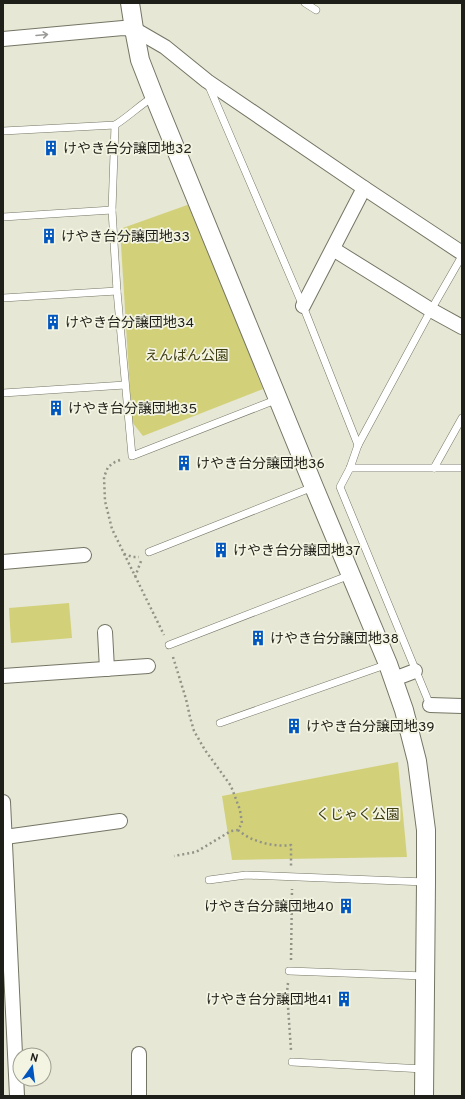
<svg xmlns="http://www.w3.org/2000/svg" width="465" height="1099" font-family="Overpass,'Noto Sans JP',sans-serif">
<rect width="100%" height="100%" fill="#e6e7d5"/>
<!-- green -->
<g fill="#d2d17a">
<polygon points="190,204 263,389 143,436 132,422 120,229"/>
<polygon points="69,603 72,638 11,643 9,608"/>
<polygon points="398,762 407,857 232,860 222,796"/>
</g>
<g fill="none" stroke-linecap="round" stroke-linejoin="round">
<defs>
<g id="service">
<polyline points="305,3 316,10"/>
<polyline points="208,84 303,306 358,445"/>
<polyline points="115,125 112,210 117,291 132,456 278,399"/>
<path d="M3 131 115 125C128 117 140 105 153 97"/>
<polyline points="3,217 112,210"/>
<polyline points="3,298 117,291"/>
<polyline points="3,393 125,385"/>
<polyline points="350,468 462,468"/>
<polyline points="434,468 462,418"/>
<polyline points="149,552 313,487"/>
<polyline points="169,645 350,575"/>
<polyline points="430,705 340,487 350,468 358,445 431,310 462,256"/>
<polyline points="220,723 388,664"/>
<polyline points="209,880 246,875 426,882"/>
<polyline points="289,971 425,976"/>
<polyline points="292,1062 424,1069"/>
</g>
<g id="minor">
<polyline points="3,39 123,28 134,29 165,47 207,81 364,188 462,253"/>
<polyline points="333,249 431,310 462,327"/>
<polyline points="303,306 364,188"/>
<polyline points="3,562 84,555"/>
<polyline points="105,632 107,669"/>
<polyline points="3,676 148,666"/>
<polyline points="394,679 415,671"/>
<polyline points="430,705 462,706"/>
<polyline points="3,802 17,1096"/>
<polyline points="5,837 120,821"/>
<polyline points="139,1096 139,1054"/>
</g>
<polyline id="tertiary" points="130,3 134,29 140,60 154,96 314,487 388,664 404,710 417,761 426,830 426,882 424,1096"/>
</defs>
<!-- service casing -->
<use href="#service" stroke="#757565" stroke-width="8"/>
<!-- minor casing -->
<use href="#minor" stroke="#757565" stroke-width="16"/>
<!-- tertiary casing -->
<use href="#tertiary" stroke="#757565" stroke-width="20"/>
<!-- path -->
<g stroke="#929386" stroke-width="2.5" stroke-dasharray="2 3" stroke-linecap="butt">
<polyline points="120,460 115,462 108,467 104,477 105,501 112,529 164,635"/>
<polyline points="124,554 133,557 139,557"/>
<polyline points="135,577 141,561"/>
<polyline points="173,657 186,699 190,717 194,731 205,750 231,786 240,810 242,823 238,830 231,831 196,852 174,856"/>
<path d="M238 830C242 833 247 837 252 839 264 844 279 847 291 845V866"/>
<polyline points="291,960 292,889"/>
<polyline points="288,983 287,992 291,1050"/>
</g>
<!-- service -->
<use href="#service" stroke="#fff" stroke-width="7"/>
<!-- minor -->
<use href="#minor" stroke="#fff" stroke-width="14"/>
<!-- tertiary -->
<use href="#tertiary" stroke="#fff" stroke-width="18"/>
</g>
<!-- one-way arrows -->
<defs><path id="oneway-shaft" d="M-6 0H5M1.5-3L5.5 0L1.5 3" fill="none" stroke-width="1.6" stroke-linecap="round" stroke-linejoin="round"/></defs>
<use stroke="#9a9a98" href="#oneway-shaft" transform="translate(42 35) rotate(-5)"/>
<!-- icons -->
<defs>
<symbol id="building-bare" viewBox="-9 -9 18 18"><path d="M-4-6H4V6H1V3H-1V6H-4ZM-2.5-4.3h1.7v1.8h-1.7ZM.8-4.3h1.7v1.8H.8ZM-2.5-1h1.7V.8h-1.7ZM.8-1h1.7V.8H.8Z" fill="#0056bf" stroke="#f4f4e2" stroke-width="2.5" paint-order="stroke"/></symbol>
</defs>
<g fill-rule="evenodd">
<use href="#building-bare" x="40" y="137" width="22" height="22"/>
<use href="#building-bare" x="38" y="225" width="22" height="22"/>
<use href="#building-bare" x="42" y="311" width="22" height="22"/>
<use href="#building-bare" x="45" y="397" width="22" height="22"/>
<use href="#building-bare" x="173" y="452" width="22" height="22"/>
<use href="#building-bare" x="210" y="539" width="22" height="22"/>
<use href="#building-bare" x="247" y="627" width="22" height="22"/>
<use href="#building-bare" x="283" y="715" width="22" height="22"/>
<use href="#building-bare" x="335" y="895" width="22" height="22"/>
<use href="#building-bare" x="333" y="988" width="22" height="22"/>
</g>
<g text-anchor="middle" stroke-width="3.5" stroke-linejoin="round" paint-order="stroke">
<!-- poi labels -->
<g font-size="14" fill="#1f1f19" stroke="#f4f4e2" text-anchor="start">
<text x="63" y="153">けやき台分譲団地32</text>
<text x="61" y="241">けやき台分譲団地33</text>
<text x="65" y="327">けやき台分譲団地34</text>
<text x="68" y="413">けやき台分譲団地35</text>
<text x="196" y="468">けやき台分譲団地36</text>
<text x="233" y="555">けやき台分譲団地37</text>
<text x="270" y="643">けやき台分譲団地38</text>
<text x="306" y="731">けやき台分譲団地39</text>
<text x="334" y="911" text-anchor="end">けやき台分譲団地40</text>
<text x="332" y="1004" text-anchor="end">けやき台分譲団地41</text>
</g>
<!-- park labels -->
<g font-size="14" fill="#3e3d10" stroke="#f4f4e2">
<text x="187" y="360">えんばん公園</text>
<text x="358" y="819">くじゃく公園</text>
</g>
</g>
<!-- border -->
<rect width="465" height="1099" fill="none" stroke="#1f1f19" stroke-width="8"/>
<!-- north arrow -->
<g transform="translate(32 1067) rotate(14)"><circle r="19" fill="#f4f4e2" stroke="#9f9f92"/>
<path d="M0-3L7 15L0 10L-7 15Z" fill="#0056bf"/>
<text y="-6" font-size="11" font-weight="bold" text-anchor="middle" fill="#1f1f19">N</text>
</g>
</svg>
